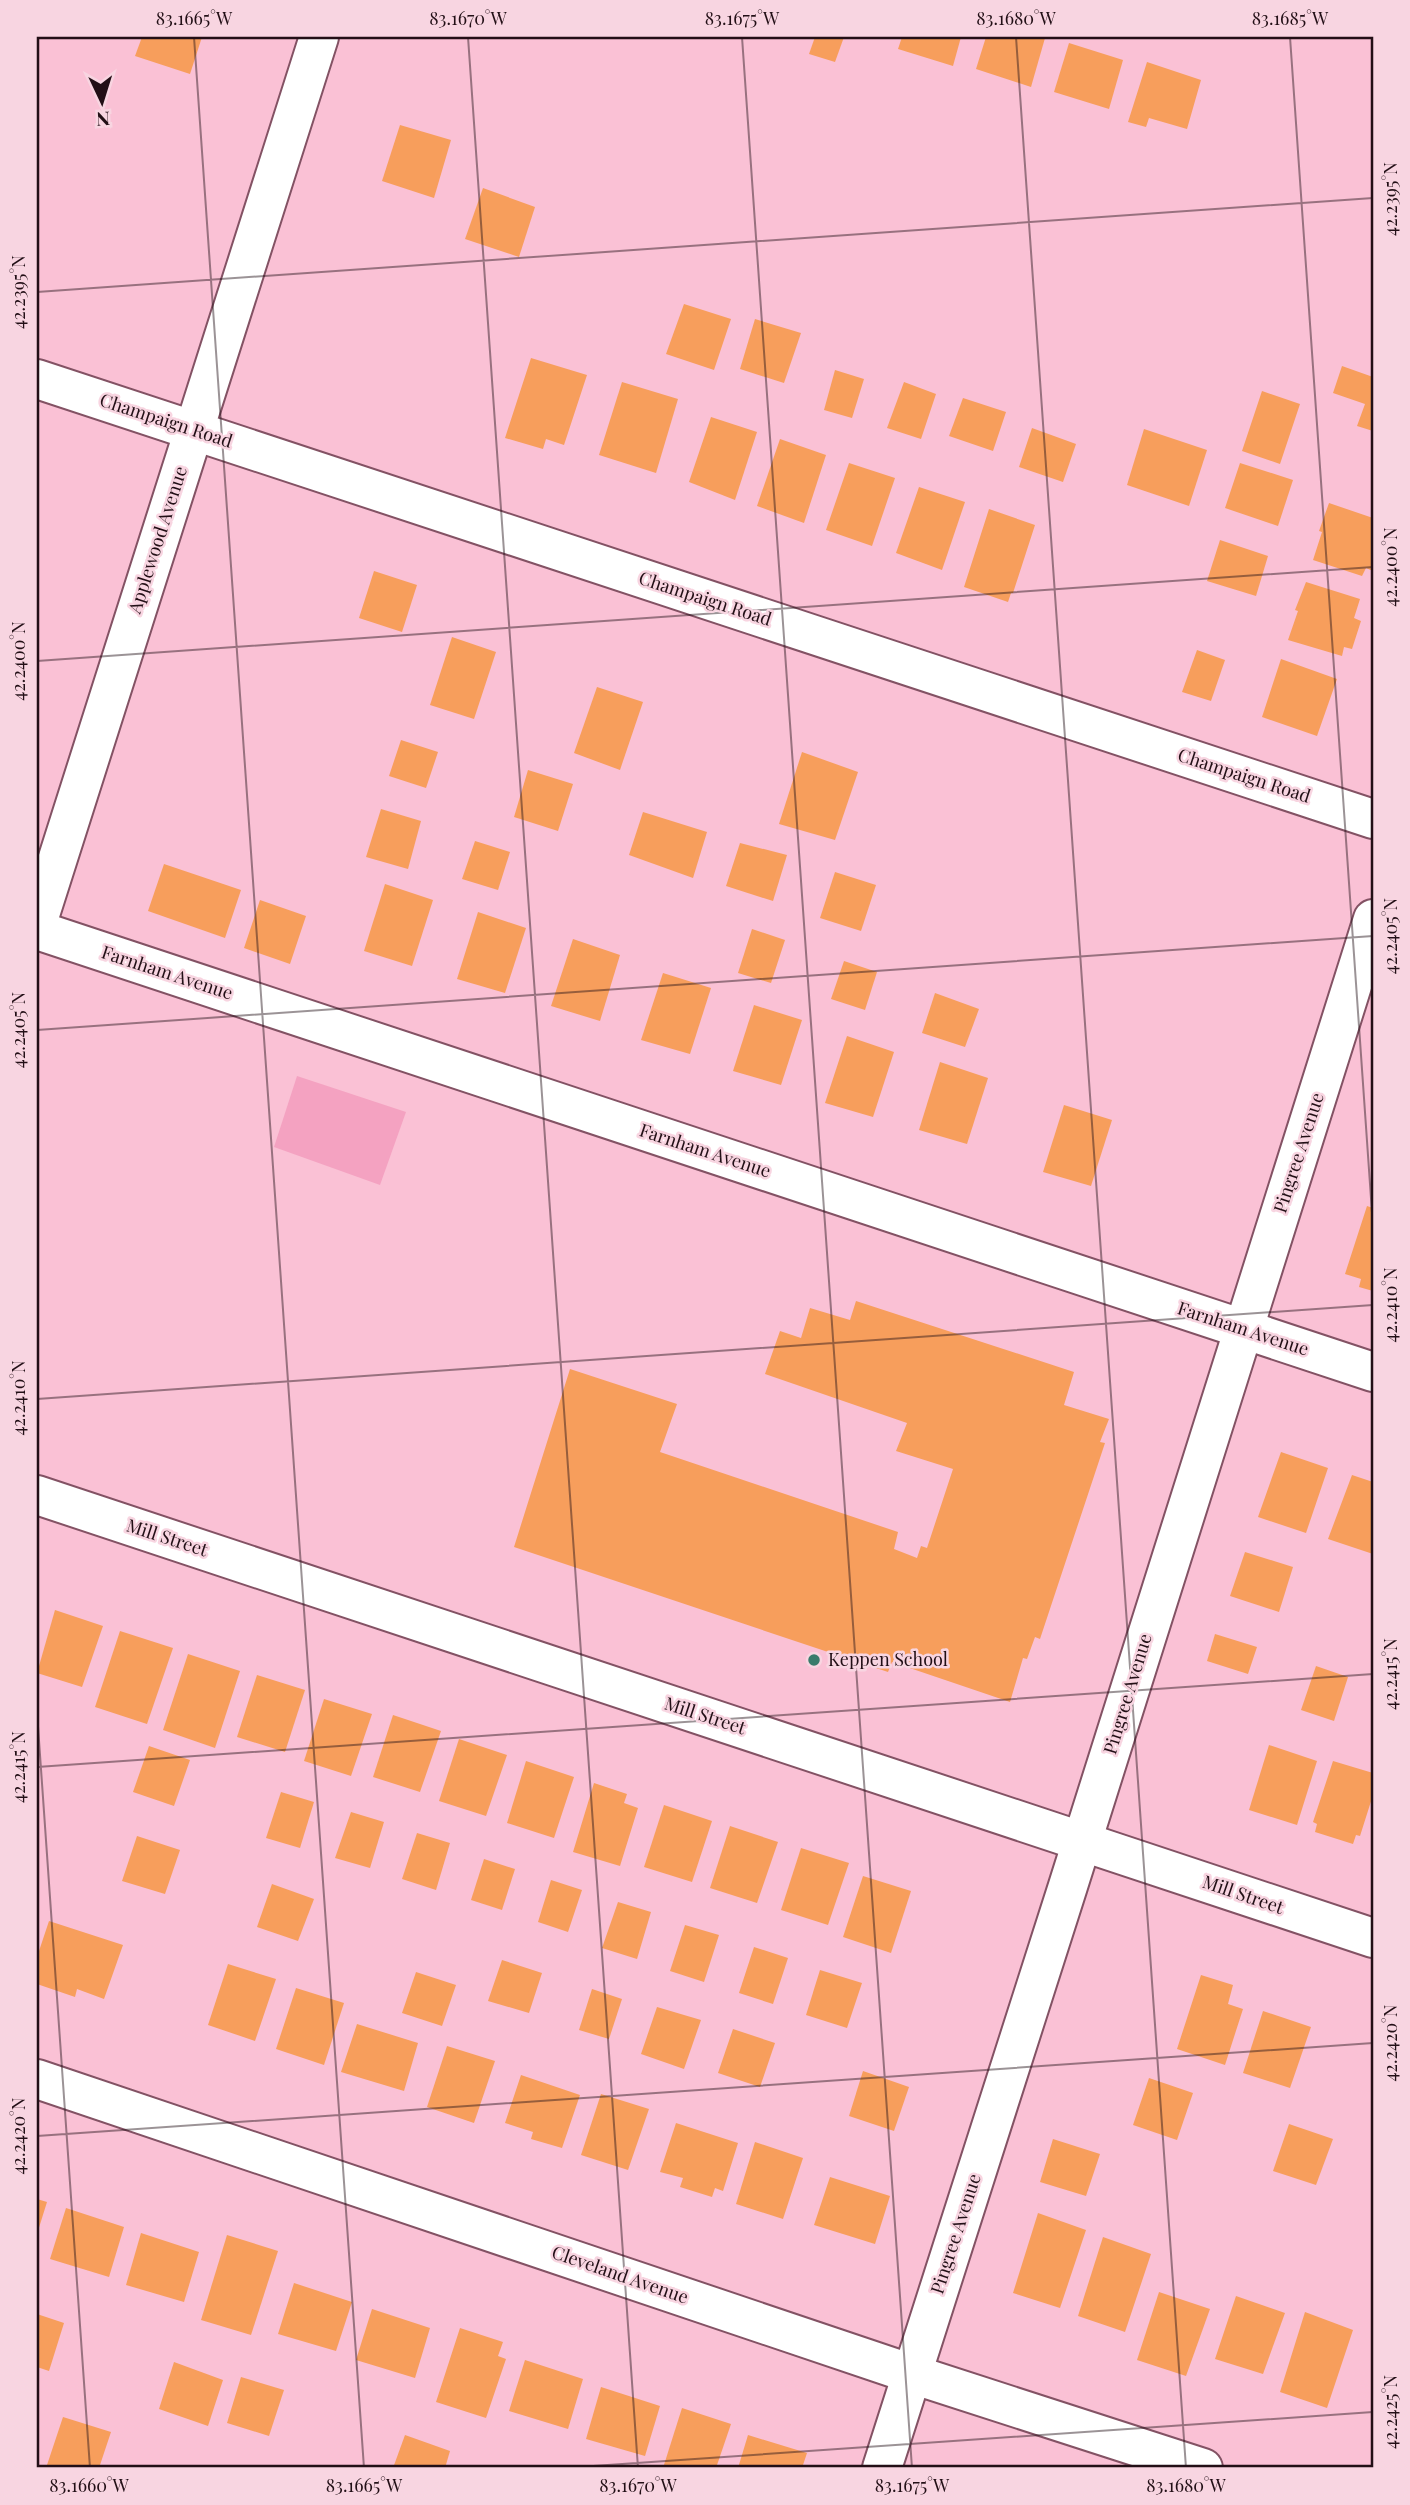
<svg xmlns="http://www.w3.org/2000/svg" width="1410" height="2505" font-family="'Playfair Display',serif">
<rect width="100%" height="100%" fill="#fac1d5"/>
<!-- green -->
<polygon fill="#f4a2c1" points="297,1076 406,1112 380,1185 274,1147"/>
<!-- building -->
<g fill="#f79e5c">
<polygon points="142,37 202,37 190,74 135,56"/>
<polygon points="815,37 844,37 835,62 809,54"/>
<polygon points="902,37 961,37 953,66 898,49"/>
<polygon points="986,37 1045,38 1031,87 976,69"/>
<polygon points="1069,43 1123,60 1109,109 1054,92"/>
<polygon points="1147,62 1201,80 1187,129 1149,118 1146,127 1128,122"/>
<polygon points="400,125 451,140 434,198 382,181"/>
<polygon points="483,188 535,207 519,257 465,239"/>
<polygon points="684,304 731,319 714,370 666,354"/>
<polygon points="755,319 801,333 784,383 740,369"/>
<polygon points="531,358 587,375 564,445 546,439 543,449 505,438"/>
<polygon points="1342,366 1373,377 1373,431 1357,426 1365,404 1333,393"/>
<polygon points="835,370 864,379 852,418 824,410"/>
<polygon points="622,382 678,399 656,473 599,455"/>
<polygon points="904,382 936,394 921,439 887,428"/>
<polygon points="1262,391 1300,404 1280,464 1242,451"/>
<polygon points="963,398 1006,412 993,451 949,436"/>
<polygon points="711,417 757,432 735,500 689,482"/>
<polygon points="1032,428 1076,444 1063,482 1019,467"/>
<polygon points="1144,429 1207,450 1189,506 1127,485"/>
<polygon points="780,439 826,455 804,523 757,506"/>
<polygon points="849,463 895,478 872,546 826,530"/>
<polygon points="1240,463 1293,480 1278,526 1225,508"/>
<polygon points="919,487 965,502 942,570 896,553"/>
<polygon points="1329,503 1373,518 1373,571 1366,568 1362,576 1313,560 1322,532 1319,531"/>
<polygon points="989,509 1035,525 1013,593 1011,593 1008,602 964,587"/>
<polygon points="1220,540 1268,556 1256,596 1207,581"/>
<polygon points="374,571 417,585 402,632 359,618"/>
<polygon points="1306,582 1360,599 1354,618 1361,621 1352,649 1344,647 1342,656 1288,640 1298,611 1295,610"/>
<polygon points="452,637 496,652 474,719 430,705"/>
<polygon points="1197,650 1225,660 1211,701 1182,692"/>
<polygon points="1281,659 1337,679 1317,736 1262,717"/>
<polygon points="597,687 643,702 620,770 574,753"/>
<polygon points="401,740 438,752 426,788 389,776"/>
<polygon points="802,752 858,772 835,840 779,824"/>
<polygon points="528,770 573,784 558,831 514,817"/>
<polygon points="381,809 421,821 408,869 366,857"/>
<polygon points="643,812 707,832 693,878 629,855"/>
<polygon points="475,841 510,852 498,890 462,879"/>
<polygon points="740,843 787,855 773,901 726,886"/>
<polygon points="164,864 241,890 225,938 148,911"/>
<polygon points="835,872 876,885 861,931 820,918"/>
<polygon points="385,884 433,900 412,966 364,951"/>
<polygon points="260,900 306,916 290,964 244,948"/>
<polygon points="478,912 526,928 505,993 457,979"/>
<polygon points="752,929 785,940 771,983 738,973"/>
<polygon points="573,939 620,955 600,1021 551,1006"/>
<polygon points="844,961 877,972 865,1010 831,999"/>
<polygon points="663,973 711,988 690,1054 641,1040"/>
<polygon points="935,993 979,1009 965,1047 922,1033"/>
<polygon points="754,1005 802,1020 781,1085 733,1071"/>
<polygon points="847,1036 894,1052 873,1117 825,1103"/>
<polygon points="940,1062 988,1078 967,1144 919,1130"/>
<polygon points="1064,1105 1112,1120 1091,1186 1043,1172"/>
<polygon points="1367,1206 1373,1208 1373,1291 1359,1287 1361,1279 1345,1274"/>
<polygon points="856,1301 1074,1372 1064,1405 1109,1419 1100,1442 1105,1443 1040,1639 1035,1637 1027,1659 1023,1658 1010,1702 892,1662 888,1672 514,1547 570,1369 677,1404 660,1452 898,1532 894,1549 917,1558 921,1546 927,1548 953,1469 896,1451 907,1423 765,1374 780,1331 801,1338 810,1308 850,1320"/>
<polygon points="1281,1452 1328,1468 1306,1533 1258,1517"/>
<polygon points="1352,1475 1373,1482 1373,1554 1328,1539"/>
<polygon points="1245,1552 1293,1567 1279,1612 1230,1596"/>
<polygon points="55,1610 103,1626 82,1687 37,1673"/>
<polygon points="120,1631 173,1648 147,1724 95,1707"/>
<polygon points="1215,1634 1257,1647 1248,1674 1207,1661"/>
<polygon points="188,1654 240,1671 215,1748 163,1730"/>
<polygon points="1316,1666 1348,1677 1334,1721 1301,1710"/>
<polygon points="257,1675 305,1690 285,1752 237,1737"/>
<polygon points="324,1699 372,1714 351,1776 304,1761"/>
<polygon points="393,1715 441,1731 420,1792 373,1777"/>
<polygon points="459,1739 507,1755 486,1816 439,1801"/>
<polygon points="1269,1745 1317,1761 1297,1825 1249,1810"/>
<polygon points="149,1746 190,1760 174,1806 133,1792"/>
<polygon points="526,1761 574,1777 554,1838 507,1823"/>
<polygon points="1333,1761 1373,1773 1373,1795 1360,1836 1356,1835 1353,1844 1315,1832 1317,1824 1313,1822"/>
<polygon points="594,1783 627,1794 624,1803 638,1808 620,1866 573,1852"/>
<polygon points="281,1792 314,1802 300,1848 266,1838"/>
<polygon points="664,1805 712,1821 692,1882 644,1867"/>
<polygon points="351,1812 384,1822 370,1868 335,1858"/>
<polygon points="730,1826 778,1842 757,1903 710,1888"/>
<polygon points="417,1833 450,1843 436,1890 402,1879"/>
<polygon points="137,1836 180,1850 165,1894 122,1881"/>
<polygon points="801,1848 849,1863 828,1925 781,1910"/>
<polygon points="484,1859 515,1869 502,1910 471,1900"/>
<polygon points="863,1876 911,1891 891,1953 843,1937"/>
<polygon points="551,1880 582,1890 568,1932 538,1922"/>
<polygon points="272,1884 314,1899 298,1941 257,1927"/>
<polygon points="618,1902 651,1912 637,1959 602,1948"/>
<polygon points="49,1921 123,1945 104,1999 77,1989 75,1997 37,1984 37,1957"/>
<polygon points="685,1925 719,1935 704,1982 670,1971"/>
<polygon points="754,1947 788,1958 773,2004 739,1993"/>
<polygon points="502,1960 542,1973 529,2013 488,2001"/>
<polygon points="228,1964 276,1979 255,2041 208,2025"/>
<polygon points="820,1970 862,1983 847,2028 806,2015"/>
<polygon points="416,1972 456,1985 442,2026 402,2013"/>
<polygon points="1201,1975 1233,1985 1228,2004 1243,2009 1225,2065 1177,2049"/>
<polygon points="296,1988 344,2003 324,2065 276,2049"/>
<polygon points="592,1989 622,1999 609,2039 579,2030"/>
<polygon points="657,2007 701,2020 684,2069 641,2054"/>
<polygon points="1263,2011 1311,2027 1290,2088 1243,2073"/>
<polygon points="357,2024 418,2043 404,2091 341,2072"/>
<polygon points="733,2029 775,2043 760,2087 718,2073"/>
<polygon points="447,2046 495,2061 474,2123 427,2107"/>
<polygon points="863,2071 909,2087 894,2131 849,2116"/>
<polygon points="521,2075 580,2095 562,2148 531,2139 533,2132 505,2123"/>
<polygon points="1149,2078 1193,2093 1177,2140 1133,2125"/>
<polygon points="601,2094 649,2109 628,2170 581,2155"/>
<polygon points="676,2123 738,2143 723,2191 715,2188 712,2197 680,2187 683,2178 660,2172"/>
<polygon points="1289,2124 1333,2139 1316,2185 1273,2171"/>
<polygon points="1053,2139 1100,2154 1086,2196 1040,2182"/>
<polygon points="755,2142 803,2158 783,2219 736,2204"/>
<polygon points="830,2177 890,2196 875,2244 814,2225"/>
<polygon points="37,2199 47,2202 37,2234"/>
<polygon points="66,2208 124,2227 109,2277 50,2259"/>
<polygon points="1038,2213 1086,2230 1060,2308 1013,2293"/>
<polygon points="141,2233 199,2252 184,2302 126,2285"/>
<polygon points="227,2235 278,2251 251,2335 201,2320"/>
<polygon points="1103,2237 1151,2254 1125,2332 1078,2316"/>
<polygon points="294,2283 352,2302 336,2351 278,2334"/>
<polygon points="1159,2292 1210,2309 1186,2376 1137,2360"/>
<polygon points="1236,2296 1285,2313 1263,2374 1215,2359"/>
<polygon points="372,2309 430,2328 415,2378 356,2360"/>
<polygon points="1305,2312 1353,2330 1327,2408 1280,2392"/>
<polygon points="37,2314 64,2323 49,2371 37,2367"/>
<polygon points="460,2328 503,2342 498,2356 506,2359 486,2418 436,2402"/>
<polygon points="525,2360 583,2379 568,2429 509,2411"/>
<polygon points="174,2362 223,2380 208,2426 159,2409"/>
<polygon points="241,2377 284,2390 269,2436 227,2423"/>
<polygon points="601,2387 660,2406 645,2456 586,2439"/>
<polygon points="682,2408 731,2424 716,2468 663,2468"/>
<polygon points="63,2417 111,2432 99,2468 46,2468"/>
<polygon points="405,2435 450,2451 445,2468 393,2468"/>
<polygon points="748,2435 807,2453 802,2468 738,2468"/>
</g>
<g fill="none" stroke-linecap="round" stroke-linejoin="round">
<defs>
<g id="minor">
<polyline points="37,379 1373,819"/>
<polyline points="37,924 319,37"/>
<polyline points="37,930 1373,1372"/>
<polyline points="37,1495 1373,1938"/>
<polyline points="37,2079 912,2374 1203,2468"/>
<polyline points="882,2468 1068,1886 1373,919"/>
</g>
</defs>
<!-- minor casing -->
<use href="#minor" stroke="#835264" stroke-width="42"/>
<!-- minor -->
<use href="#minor" stroke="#fff" stroke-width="38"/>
</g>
<!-- ticks -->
<path fill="none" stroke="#220f16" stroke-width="2" stroke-opacity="0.45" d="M194 37 364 2468M468 37 638 2468M742 37 912 2468M1016 37 1186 2468M1290 37 1373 1227M37 292 1373 198M37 661 1373 567M37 1030 1373 936M37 1399 1373 1305M37 1712 90 2468M37 1767 1373 1674M37 2136 1373 2043M564 2468 1373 2412"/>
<!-- markers -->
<circle fill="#397b6b" stroke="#f8d5e1" stroke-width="2.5" cx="814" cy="1660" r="7"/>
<g text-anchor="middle" stroke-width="5" stroke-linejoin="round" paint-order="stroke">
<!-- street labels -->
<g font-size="18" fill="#220f16" stroke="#f8d5e1">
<text transform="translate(166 421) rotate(18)" y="6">Champaign Road</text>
<text transform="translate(158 540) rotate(-72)" y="6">Applewood Avenue</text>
<text transform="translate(705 599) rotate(18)" y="6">Champaign Road</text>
<text transform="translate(1244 776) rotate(18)" y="6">Champaign Road</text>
<text transform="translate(167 973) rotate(18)" y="6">Farnham Avenue</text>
<text transform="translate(705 1151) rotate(18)" y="6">Farnham Avenue</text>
<text transform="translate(1299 1153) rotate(-72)" y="6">Pingree Avenue</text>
<text transform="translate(1243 1329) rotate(18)" y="6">Farnham Avenue</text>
<text transform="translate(167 1538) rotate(18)" y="6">Mill Street</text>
<text transform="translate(1128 1694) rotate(-73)" y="6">Pingree Avenue</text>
<text transform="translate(705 1716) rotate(18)" y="6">Mill Street</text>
<text transform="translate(1243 1895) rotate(19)" y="6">Mill Street</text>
<text transform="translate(956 2234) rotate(-72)" y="6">Pingree Avenue</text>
<text transform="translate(620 2275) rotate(19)" y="6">Cleveland Avenue</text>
</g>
<!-- poi labels -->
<g font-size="18" fill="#220f16" stroke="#f8d5e1" text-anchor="start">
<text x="828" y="1666">Keppen School</text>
</g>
</g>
<!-- border -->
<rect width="1410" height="2505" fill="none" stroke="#f8d5e1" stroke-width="77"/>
<!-- north arrow -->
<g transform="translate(102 102) rotate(176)" stroke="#f8d5e1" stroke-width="5" paint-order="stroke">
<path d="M0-5L12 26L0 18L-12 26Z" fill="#220f16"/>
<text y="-10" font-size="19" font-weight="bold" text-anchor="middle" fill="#220f16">N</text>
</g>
<rect x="38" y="38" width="1334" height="2428" fill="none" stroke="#220f16" stroke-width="2.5"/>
<g font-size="18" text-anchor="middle" fill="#220f16">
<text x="194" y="25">83.1665°W</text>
<text x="468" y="25">83.1670°W</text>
<text x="742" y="25">83.1675°W</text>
<text x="1016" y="25">83.1680°W</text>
<text x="1290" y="25">83.1685°W</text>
<text transform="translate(1391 199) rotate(-90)" y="6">42.2395°N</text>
<text transform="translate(19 292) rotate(-90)" y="6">42.2395°N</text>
<text transform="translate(1391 567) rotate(-90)" y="6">42.2400°N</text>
<text transform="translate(19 661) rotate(-90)" y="6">42.2400°N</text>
<text transform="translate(1391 936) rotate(-90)" y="6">42.2405°N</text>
<text transform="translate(19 1030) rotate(-90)" y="6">42.2405°N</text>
<text transform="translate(1391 1305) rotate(-90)" y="6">42.2410°N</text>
<text transform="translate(19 1398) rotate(-90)" y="6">42.2410°N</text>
<text transform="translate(1391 1674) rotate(-90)" y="6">42.2415°N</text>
<text transform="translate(19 1767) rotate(-90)" y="6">42.2415°N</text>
<text transform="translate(1391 2043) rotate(-90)" y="6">42.2420°N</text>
<text transform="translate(19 2136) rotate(-90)" y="6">42.2420°N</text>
<text transform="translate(1391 2412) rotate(-90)" y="6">42.2425°N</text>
<text x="89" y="2492">83.1660°W</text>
<text x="364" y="2492">83.1665°W</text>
<text x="638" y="2492">83.1670°W</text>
<text x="912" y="2492">83.1675°W</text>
<text x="1186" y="2492">83.1680°W</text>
</g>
</svg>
